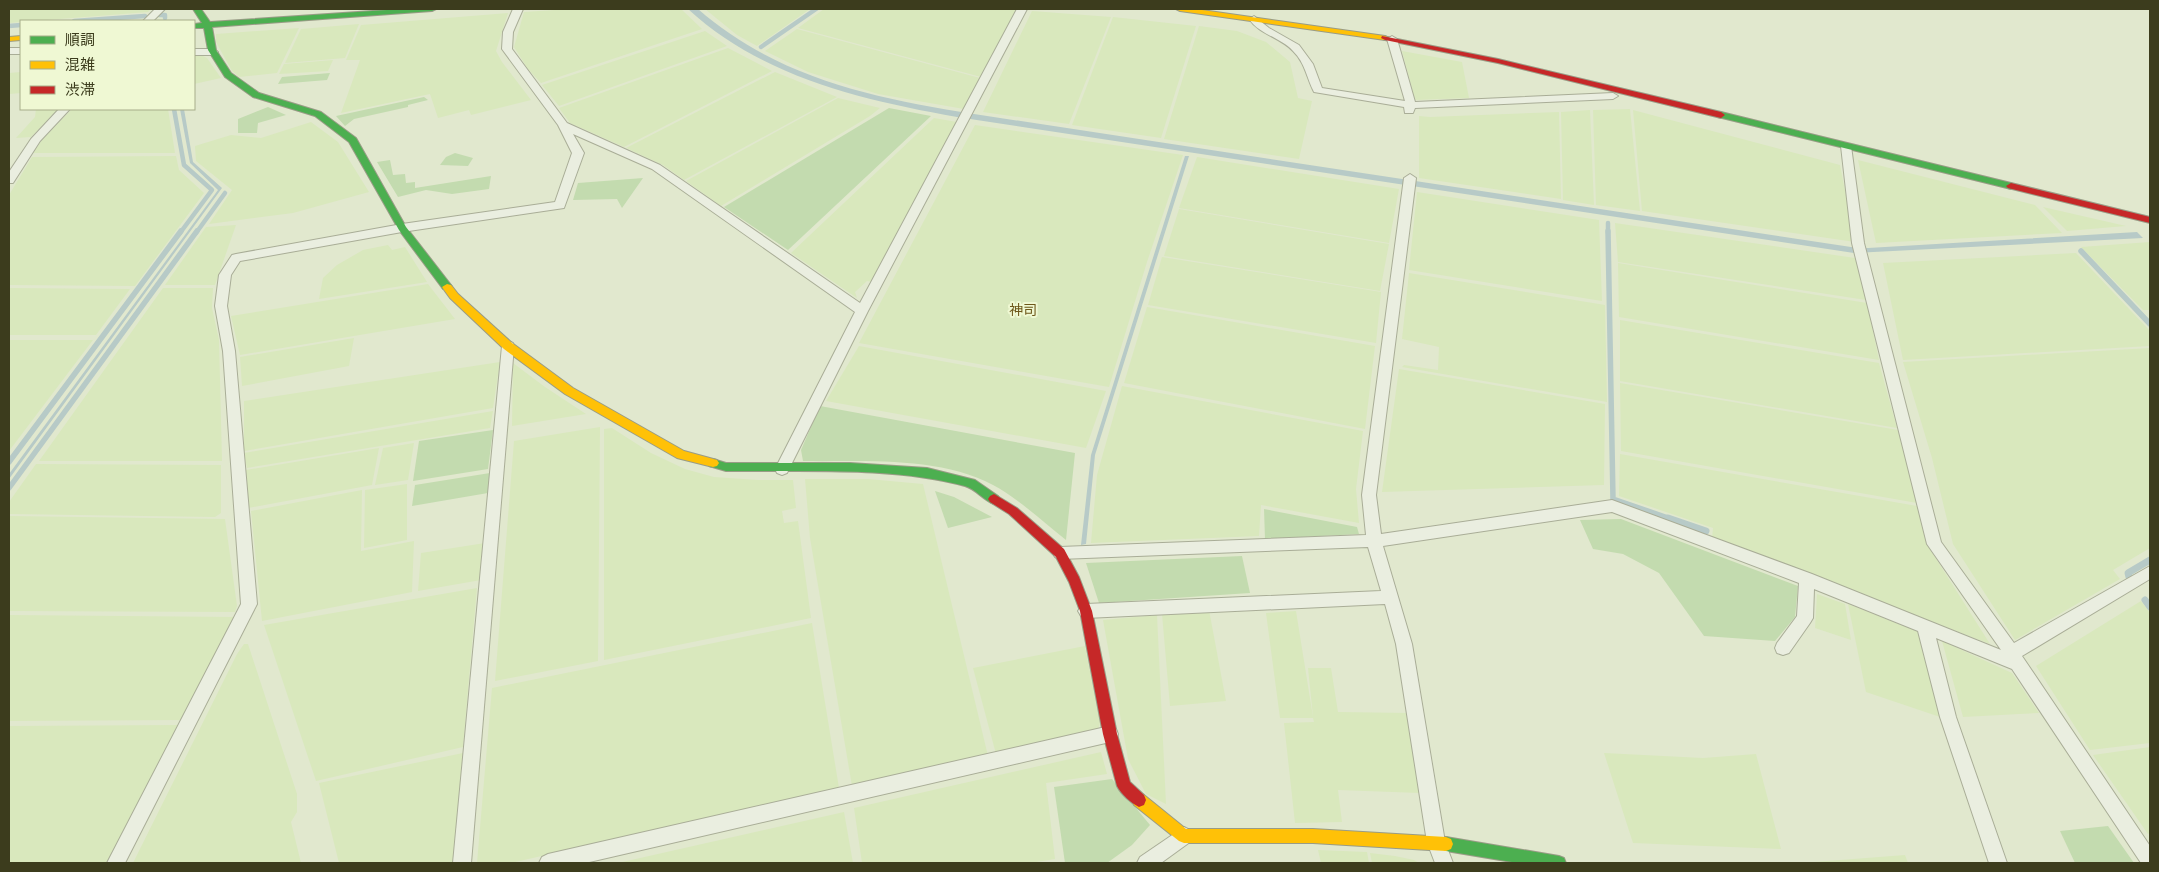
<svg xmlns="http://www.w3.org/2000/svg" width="2159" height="872" font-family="Lora,'Noto Sans JP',serif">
<rect width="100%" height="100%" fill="#e1e8ce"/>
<!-- farmland -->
<g fill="#d9e8bd">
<polygon points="9,9 151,9 148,12 9,23"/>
<polygon points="570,9 681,9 702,29 541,83 528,69 514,47 524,12"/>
<polygon points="705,9 810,9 757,46 737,35"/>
<polygon points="824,9 1017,9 981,77 798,28"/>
<polygon points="1032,11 1111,17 1069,124 983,112"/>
<polygon points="508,13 496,51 502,62 531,100 471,115 469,110 438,118 430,94 341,113 360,60 346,60 361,25"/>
<polygon points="1113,17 1196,26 1161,138 1072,125"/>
<polygon points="359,24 345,58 285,63 301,29"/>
<polygon points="1199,26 1237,31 1266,42 1290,62 1298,98 1312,101 1299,159 1164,139"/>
<polygon points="299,28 277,73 239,77 232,71 216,42 216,34"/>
<polygon points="797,29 980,78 964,109 878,94 808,72 765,51"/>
<polygon points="705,31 727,46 559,106 542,85"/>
<polygon points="728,48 772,71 624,147 570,123 559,108"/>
<polygon points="1402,51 1462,62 1469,98 1415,100"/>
<polygon points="194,56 203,56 207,58 221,78 194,84"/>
<polygon points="333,60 328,71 279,74 284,64"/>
<polygon points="21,72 21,93 9,94 9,73"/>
<polygon points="775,72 837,97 684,180 663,165 626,148"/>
<polygon points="838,98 880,108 870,116 721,206 686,181"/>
<polygon points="36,109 58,109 31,137 16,138 35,117"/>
<polygon points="72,109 168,109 175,153 33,153 42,140"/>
<polygon points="1630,109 1640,211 1596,205 1593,110"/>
<polygon points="1590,110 1594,205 1563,200 1561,112"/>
<polygon points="1633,110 1840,165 1855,242 1642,211"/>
<polygon points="1559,112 1561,199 1419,178 1419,116 1430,117"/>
<polygon points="934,118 957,122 872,282 867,281 855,292 857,298 791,253"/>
<polygon points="311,122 338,142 369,192 293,213 209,224 232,190 196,161 195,146 231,135 261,138"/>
<polygon points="975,125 1183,155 1147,262 1109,387 859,343"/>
<polygon points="176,156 179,170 204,193 135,286 9,285 9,195 32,157"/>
<polygon points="1197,157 1399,189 1389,243 1179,208"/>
<polygon points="1858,160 2035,205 2062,233 1876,243"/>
<polygon points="1417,192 1599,220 1602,301 1409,270"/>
<polygon points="2043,207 2126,226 2067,231"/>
<polygon points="1179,209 1389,244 1380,291 1164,256"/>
<polygon points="1615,223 1855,258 1866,300 1618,262"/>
<polygon points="236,225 215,285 165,285 206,227"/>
<polygon points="2150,242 2150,310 2143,310 2081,247"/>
<polygon points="388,245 392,250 405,247 427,282 319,299 323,278 337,265 363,250"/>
<polygon points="2076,253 2150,331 2150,346 1903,360 1883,263"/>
<polygon points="1162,257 1381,292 1376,343 1148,305"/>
<polygon points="1618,263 1867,303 1879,360 1619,317"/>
<polygon points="1409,273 1605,305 1607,402 1402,367 1404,365 1438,370 1439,347 1402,339"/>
<polygon points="428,284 455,319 240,355 231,316"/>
<polygon points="9,288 130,289 96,335 9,335"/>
<polygon points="163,288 213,288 212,308 219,340 222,461 39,461"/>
<polygon points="1147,307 1375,346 1365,429 1124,383"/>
<polygon points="1620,320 1879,363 1897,428 1620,381"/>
<polygon points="354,338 349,366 242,386 240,357"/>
<polygon points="9,340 93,340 9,451"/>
<polygon points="859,346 1106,391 1086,448 826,401"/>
<polygon points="2150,348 2150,548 2113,570 2120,579 2015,640 1953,544 1932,458 1903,362"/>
<polygon points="500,362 493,408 244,451 244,401"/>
<polygon points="513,363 545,387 586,414 512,426"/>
<polygon points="1399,369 1605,404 1604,485 1382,492"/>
<polygon points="1620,383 1898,430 1917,503 1621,451"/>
<polygon points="1122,386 1363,431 1356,489 1359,523 1261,505 1259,536 1091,543 1097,475"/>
<polygon points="493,411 490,428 247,468 244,453"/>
<polygon points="600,427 598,661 495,681 514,441"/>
<polygon points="612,428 651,453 685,469 714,477 758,480 793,480 796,508 782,511 784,523 798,521 811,618 604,660 604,429"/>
<polygon points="414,443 408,480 375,485 383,448"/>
<polygon points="379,448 372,485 248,508 246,470"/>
<polygon points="1620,454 1917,506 1928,546 1990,644 1712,538 1713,528 1619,496"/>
<polygon points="36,464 221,465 221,513 215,517 9,514 9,502"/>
<polygon points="805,479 868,479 923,484 988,756 852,786 810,538"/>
<polygon points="407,484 407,540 364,548 365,490"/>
<polygon points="362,490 361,551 414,541 412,592 262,621 251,511"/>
<polygon points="9,516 225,519 237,606 235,612 9,611"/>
<polygon points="485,543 481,580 418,591 421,553"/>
<polygon points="477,588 463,747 316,781 264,625"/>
<polygon points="1817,594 1845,604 1851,640 1815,628"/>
<polygon points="2141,601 2150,613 2150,743 2090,750 2036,666"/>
<polygon points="1848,604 1921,633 1943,718 1866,692"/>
<polygon points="1209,610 1226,701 1170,706 1162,614"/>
<polygon points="1296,611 1313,717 1308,668 1331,668 1338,712 1411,713 1420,793 1338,790 1342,822 1295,823 1284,723 1314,722 1313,718 1280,718 1266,613"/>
<polygon points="9,615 236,617 183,720 9,721"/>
<polygon points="1157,615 1166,804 1146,794 1128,759 1103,620"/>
<polygon points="812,623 839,788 511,863 477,863 492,688"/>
<polygon points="1942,641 2012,673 2039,713 1963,717"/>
<polygon points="244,644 248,644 297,794 297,812 291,822 301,863 133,863 237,654"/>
<polygon points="1085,646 1100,723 1097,733 996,754 973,668"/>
<polygon points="179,725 107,863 9,863 9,726"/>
<polygon points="2150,747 2150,833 2148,834 2093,755"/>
<polygon points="1101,752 1107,774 1046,783 1055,859 1030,863 862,863 854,808"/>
<polygon points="463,753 453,863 339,863 319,783"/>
<polygon points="1604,753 1703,758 1756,754 1781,849 1633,843"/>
<polygon points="844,812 853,863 618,863"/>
<polygon points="1318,850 1367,852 1369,863 1321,863"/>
<polygon points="1370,853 1395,856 1414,860 1419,863 1372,863"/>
<polygon points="1905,855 1908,863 1814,862"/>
</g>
<!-- green -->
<g fill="#c3dbaf">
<polygon points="330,73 327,80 278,84 282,77"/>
<polygon points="424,97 428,100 408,105 408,107 354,119 345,126 336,116"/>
<polygon points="268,107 286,115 258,123 257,133 238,133 238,119"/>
<polygon points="889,108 931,116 788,250 724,207"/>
<polygon points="455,153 473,158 468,166 440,165 446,157"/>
<polygon points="390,160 393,175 405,174 406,183 415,182 415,188 491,176 489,189 452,194 426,190 398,197 377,162"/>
<polygon points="643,178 622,208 617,199 573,200 578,183"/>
<path d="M820 406 1075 453 1066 540C1043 522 1019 499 993 485 939 456 863 462 803 461L801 450Z"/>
<polygon points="493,430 488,469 413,481 419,441"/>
<polygon points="490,473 488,493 412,506 415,485"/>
<polygon points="935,491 954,497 992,517 948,528"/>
<polygon points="1264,509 1357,527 1359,534 1265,539"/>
<polygon points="1621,519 1798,586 1795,617 1775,641 1704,636 1659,573 1623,554 1593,549 1580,520"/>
<polygon points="1242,556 1250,593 1099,603 1086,563"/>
<polygon points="1112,779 1150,825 1132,845 1107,863 1065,863 1054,787"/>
<polygon points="2108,826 2134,863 2075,863 2060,831"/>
</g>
<!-- water -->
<g fill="#b7cac7">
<path d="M688 9H698C777 78 874 98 974 114L1851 247 1868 248 2137 232 2143 238 1854 253 957 117C861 100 762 77 688 9Z"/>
<polygon points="180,109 184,109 193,162 222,188 9,479 9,474 218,190 190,163"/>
<polygon points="1185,156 1189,156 1095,455 1086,544 1081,545 1091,455"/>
</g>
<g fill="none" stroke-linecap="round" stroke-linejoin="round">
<!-- stream-far2 -->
<g stroke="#b7cac7" stroke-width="4.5">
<polyline points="159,15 165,15 165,18"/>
<polyline points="74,21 145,16"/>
<polyline points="9,26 21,25"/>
<polyline points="761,47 816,9"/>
<polyline points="174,109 184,165 212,190 180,233"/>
<polyline points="1608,223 1608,233"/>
<polyline points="196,233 225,193"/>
</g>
<!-- stream-far1 -->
<g stroke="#b7cac7" stroke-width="5.5">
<polyline points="1608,231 1613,499 1671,519"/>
<polyline points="2081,251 2150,324"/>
<polyline points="9,462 181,231"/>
<polyline points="9,488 197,231"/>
</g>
<!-- stream -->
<g stroke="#b7cac7" stroke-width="7">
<polyline points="1668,518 1706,531"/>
<polyline points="2129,577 2128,573 2150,560"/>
<polyline points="2145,600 2150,607"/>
</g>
<defs>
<g id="street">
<polygon points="155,9 165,9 153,21 143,21"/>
<polygon points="513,9 523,9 513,32 512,49 567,123 660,165 860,303 1017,9 1027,9 868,311 787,473 782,475 777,473 775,469 855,312 652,169 573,134 584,153 564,208 402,232 240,261 231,275 227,306 235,351 257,604 125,863 107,863 241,604 223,351 215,306 219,275 232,255 236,254 402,224 555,202 572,153 558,125 502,49 503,32"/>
<path d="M1254 16 1269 28 1299 45 1313 64 1322 88 1405 101 1387 39 1392 36 1397 39 1415 102 1613 93 1618 96 1613 99 1415 108 1413 113H1405L1404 107 1314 92C1307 79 1305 62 1293 51 1280 37 1260 35 1249 19Z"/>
<rect x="9" y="48" width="12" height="6"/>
<polygon points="194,49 213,49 218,52 213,55 194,55"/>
<polygon points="59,109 70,109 40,141 13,183 9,183 9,172 31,139"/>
<polygon points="1846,143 1851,146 1864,243 1941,542 2014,643 2150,566 2150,579 2022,656 2150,846 2150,863 2141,863 2012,669 1936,638 1956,717 2007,863 1989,863 1940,717 1918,631 1814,589 1813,618 1810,623 1789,653 1783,655 1777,653 1775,648 1777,643 1797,616 1799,583 1612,512 1383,546 1412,644 1445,842 1453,863 1435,863 1427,842 1396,644 1385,604 1086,618 1081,616 1078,611 1081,606 1086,604 1381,591 1368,547 1060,559 1055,557 1053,553 1055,549 1060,547 1366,535 1362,495 1404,178 1410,174 1416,178 1376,495 1381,534 1612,500 1812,574 2001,650 1927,544 1852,243 1841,146"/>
<polygon points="508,341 513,343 514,346 471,863 453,863 502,346 503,343"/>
<polygon points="1110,726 1116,729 1118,734 1116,739 1110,742 585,863 539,863 542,857 548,854"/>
<polygon points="1184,827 1190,830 1193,836 1190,842 1161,863 1137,863 1140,857"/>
</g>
<g id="fast">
<polygon points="193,9 201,9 210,22 402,9 436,9 432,11 212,27 216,50 231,73 259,93 321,112 356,138 406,227 451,285 452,287 451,289 443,289 399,230 349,142 315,116 253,97 225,77 208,50 204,28 194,28 194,24 202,23"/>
<polygon points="1721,112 2011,183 2016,186 2011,189 1718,117 1718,113"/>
<path d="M713 459 726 463H850L927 468 975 480 998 496 1000 499 998 502 994 504C983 500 976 489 965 486 893 466 801 472 726 471L709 466 707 463 709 460Z"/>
<polygon points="1446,837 1559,856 1564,858 1566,863 1518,863 1446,851 1441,849 1439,844 1441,839"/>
</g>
<g id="slow">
<polygon points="1176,9 1195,9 1385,36 1389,38 1385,40 1180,11"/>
<polygon points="21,36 21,40 9,41 9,37"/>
<polygon points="447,284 451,285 458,294 512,343 573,388 684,451 717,460 719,463 717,466 713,467 677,458 565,394 504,349 450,298 442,287"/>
<polygon points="1139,793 1144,795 1186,829 1313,829 1446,837 1451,839 1453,844 1451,849 1446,851 1313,843 1184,843 1179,841 1134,805 1132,800 1134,795"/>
</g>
<g id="jam">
<polygon points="1382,36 1498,59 1721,112 1725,115 1721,118 1498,63 1385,40 1381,38"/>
<polygon points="2011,183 2150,217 2150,223 2008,188 2006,186"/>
<path d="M994 494 1017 508 1064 549 1079 577 1092 611 1117 734 1130 782 1144 795 1146 800 1144 805 1139 807C1131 803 1121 794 1117 786L1103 734 1080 611 1069 582 1056 557 1009 514 990 502 988 499 990 496Z"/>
</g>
</defs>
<!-- street casing -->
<use href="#street" stroke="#a9ad97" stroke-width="2"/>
<!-- fast casing -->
<use href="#fast" stroke="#999c86" stroke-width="2"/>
<!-- slow casing -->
<use href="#slow" stroke="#999c86" stroke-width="2"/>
<!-- jam casing -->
<use href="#jam" stroke="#999c86" stroke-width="2"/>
<!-- street -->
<use href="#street" fill="#eaeee0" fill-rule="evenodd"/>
<!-- fast -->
<use href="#fast" fill="#4caf50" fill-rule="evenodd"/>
<!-- slow -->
<use href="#slow" fill="#ffc107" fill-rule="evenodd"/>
<!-- jam -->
<use href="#jam" fill="#c62828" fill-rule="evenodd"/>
</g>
<g text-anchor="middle" stroke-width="4" stroke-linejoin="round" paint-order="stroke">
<!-- neighbourhood labels -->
<g font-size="14" fill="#6d5719" stroke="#eff8d3">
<text x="1023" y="315">神司</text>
</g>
</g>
<!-- border -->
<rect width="2159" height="872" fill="none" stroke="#3c3c1d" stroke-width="20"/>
<!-- legend -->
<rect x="20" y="20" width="175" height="90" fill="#eff8d3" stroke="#a7ad8a"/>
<rect x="30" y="36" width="25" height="8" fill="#4caf50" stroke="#a7ad8a"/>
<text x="65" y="45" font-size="15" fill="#3c3c1d">順調</text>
<rect x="30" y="61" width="25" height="8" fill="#ffc107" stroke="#a7ad8a"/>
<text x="65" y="70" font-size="15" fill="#3c3c1d">混雑</text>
<rect x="30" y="86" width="25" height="8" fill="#c62828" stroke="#a7ad8a"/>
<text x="65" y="95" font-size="15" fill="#3c3c1d">渋滞</text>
</svg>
